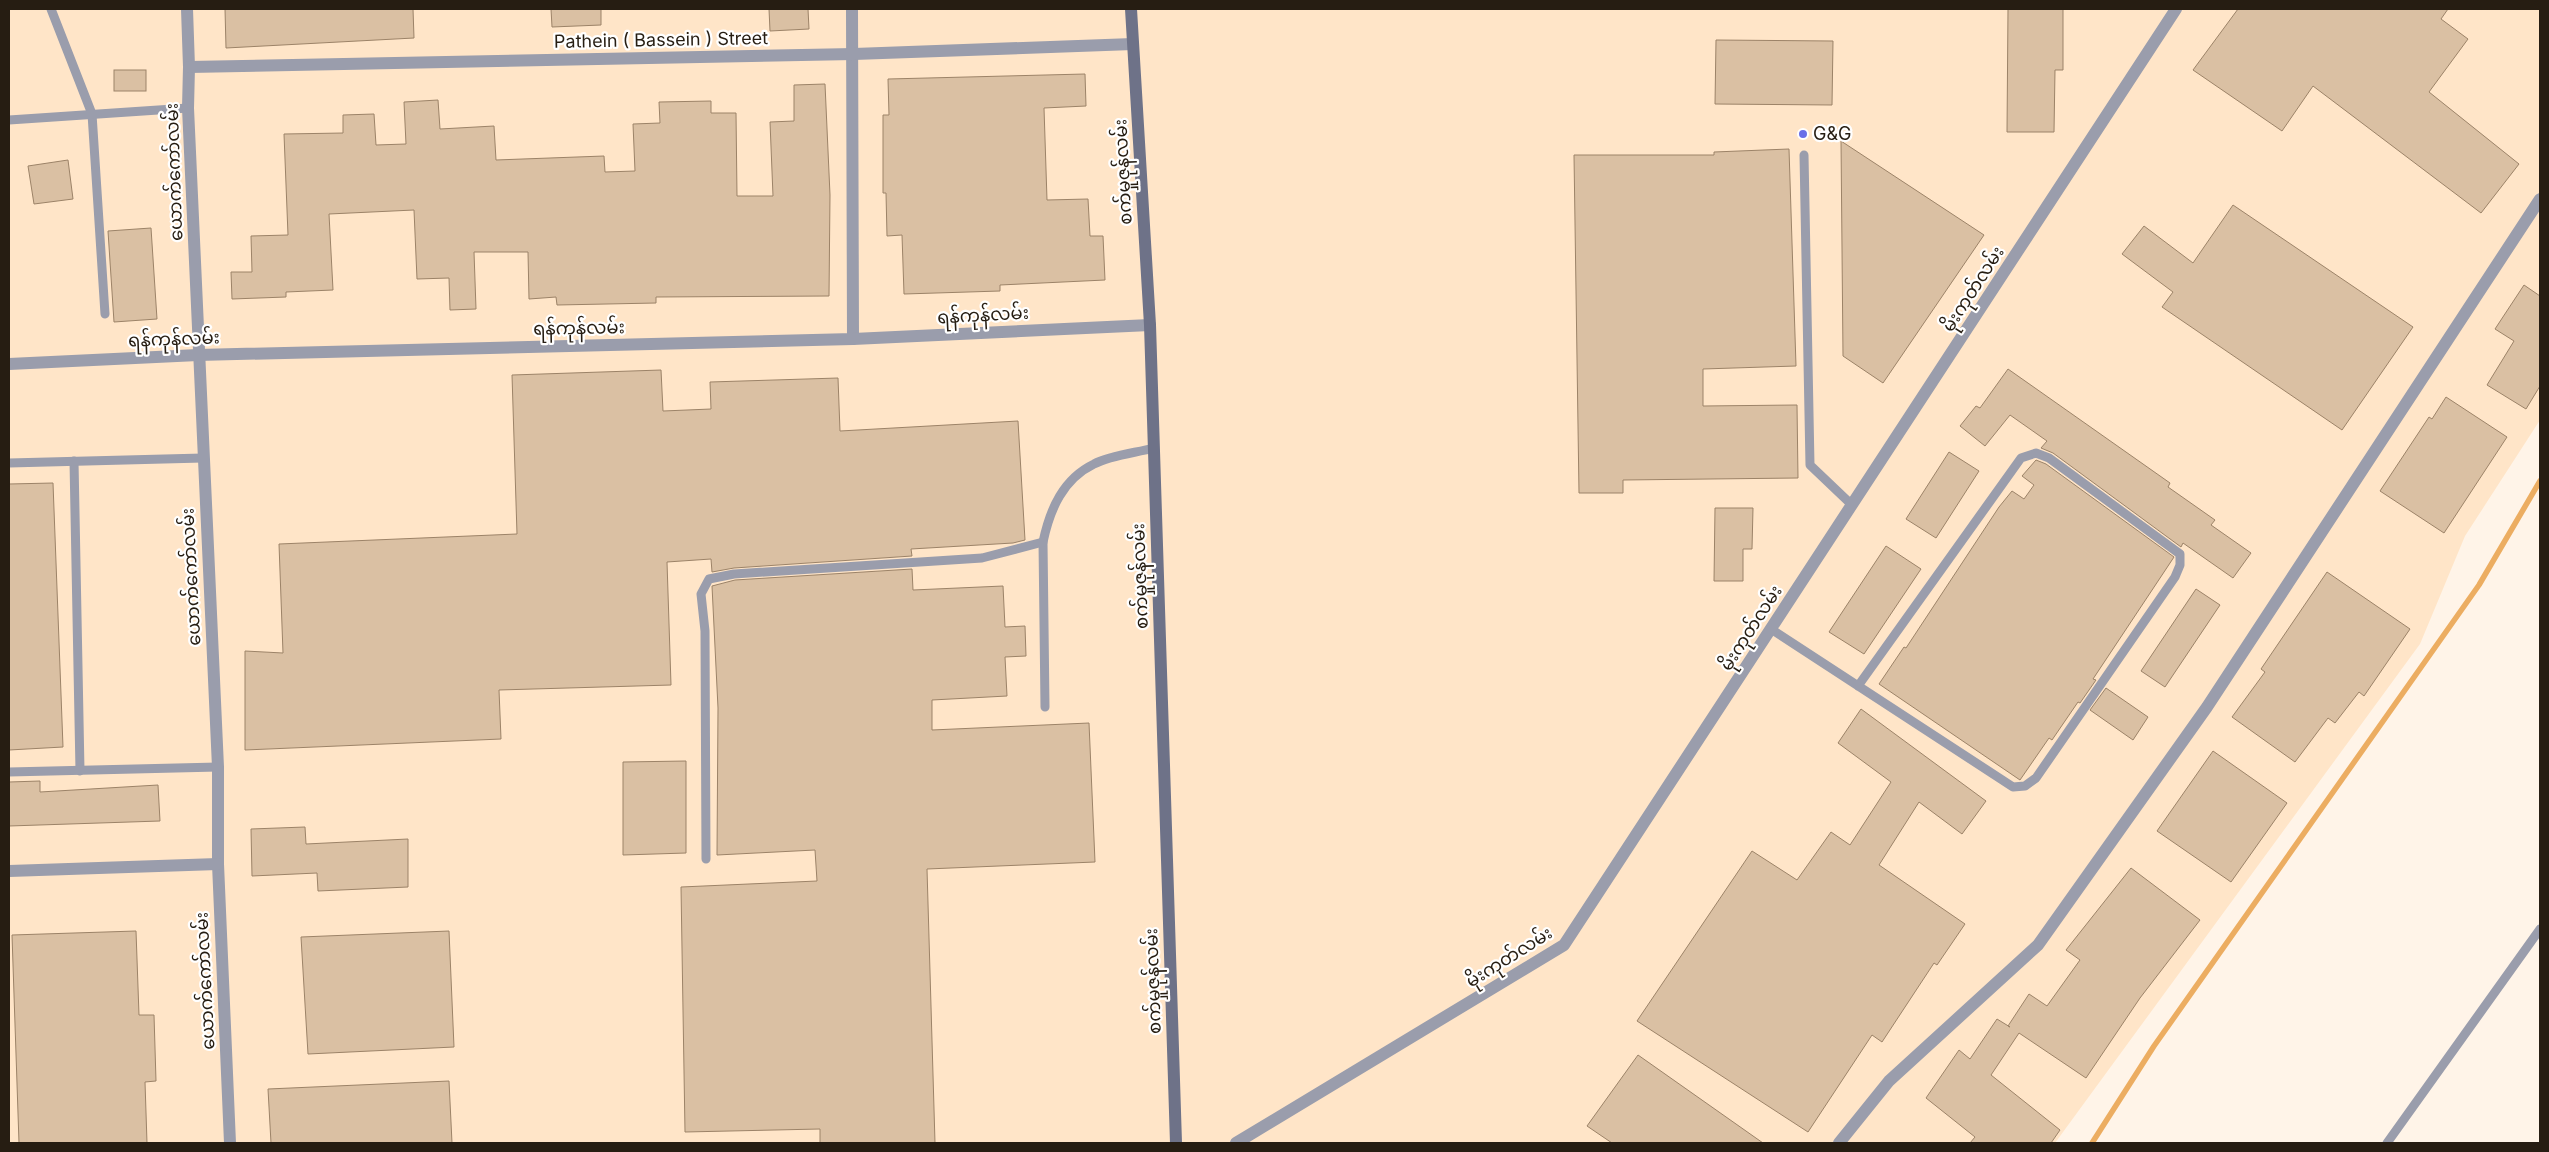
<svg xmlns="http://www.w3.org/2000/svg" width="2549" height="1152" font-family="Inter,'Noto Sans Myanmar',sans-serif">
<rect width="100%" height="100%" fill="#fff4e8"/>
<!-- built -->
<polygon fill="#ffe5c8" points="9,9 2540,9 2540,420 2465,536 2420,644 2055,1143 9,1143"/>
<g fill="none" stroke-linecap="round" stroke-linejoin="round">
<!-- stream -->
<polyline stroke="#ecad61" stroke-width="5.5" points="2092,1143 2154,1046 2479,585 2540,481"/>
</g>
<!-- building -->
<g fill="#dac0a3" stroke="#9c8368">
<polygon points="225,9 413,9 414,38 226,48"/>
<polygon points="551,9 601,9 601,25 552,27"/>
<polygon points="769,9 808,9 809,29 770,31"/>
<polygon points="2008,9 2063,9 2063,70 2055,70 2054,132 2007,132"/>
<polygon points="2238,9 2448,9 2441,19 2468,39 2429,92 2519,164 2481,213 2313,86 2282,131 2193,70"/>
<polygon points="1716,40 1833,41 1832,105 1715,104"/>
<rect x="114" y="70" width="32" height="21"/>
<polygon points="1085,74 1086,106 1044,108 1047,200 1088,199 1090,236 1103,236 1105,280 1000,285 1000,291 904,294 902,235 887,236 886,193 883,193 883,115 889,115 888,79"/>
<polygon points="825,84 830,195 829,296 656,297 656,303 557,305 556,297 529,299 528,252 474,252 476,309 450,310 449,278 417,279 414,210 329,214 333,290 286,292 286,297 232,299 231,272 252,272 251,236 288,235 284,134 343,133 343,115 374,114 376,145 406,144 404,102 438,100 440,129 494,126 496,160 604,156 605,172 635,171 633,124 660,123 659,102 711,101 711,113 736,113 737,196 773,196 770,122 794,121 794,85"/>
<polygon points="1841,141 1984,235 1883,383 1843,356"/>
<polygon points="1789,149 1796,366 1703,369 1703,406 1797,405 1798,478 1623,480 1623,493 1579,493 1574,155 1714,155 1714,152"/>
<polygon points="68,160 73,199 34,204 28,166"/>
<polygon points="2233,205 2413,327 2342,430 2162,307 2173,292 2122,254 2144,226 2193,263"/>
<polygon points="151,228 157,319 114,322 108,231"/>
<polygon points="2524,285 2540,296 2540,386 2526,409 2487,385 2514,341 2495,329"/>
<polygon points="2008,369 2170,483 2168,487 2215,520 2211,525 2251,553 2233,578 2183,543 2181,547 2053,453 2041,448 2047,441 2010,415 1985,446 1960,426 1976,406 1980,408"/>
<polygon points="661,370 663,411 711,409 710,382 838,378 840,431 1018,421 1025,540 1013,543 911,549 912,556 734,568 712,572 711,559 667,562 671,685 499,690 501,739 245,750 245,651 283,653 279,544 517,534 512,375"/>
<polygon points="2446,397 2507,437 2444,533 2380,491 2429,417 2432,419"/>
<polygon points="1949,452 1979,471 1936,538 1906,519"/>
<polygon points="2036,460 2046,464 2174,557 2093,679 2096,680 2080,703 2078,702 2052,740 2049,738 2020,780 1879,684 1904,647 1906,648 1999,507 2012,491 2024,499 2034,485 2022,476"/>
<polygon points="53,483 63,747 9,750 9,484"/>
<polygon points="1715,508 1753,508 1752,549 1743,549 1743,581 1714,581"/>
<polygon points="1886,546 1921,569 1864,654 1829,632"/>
<polygon points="912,569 913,590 1003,586 1005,627 1025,626 1026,656 1005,657 1007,696 932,700 932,730 1089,723 1095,862 927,869 935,1143 820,1143 820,1129 685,1132 681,887 817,881 815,850 717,855 718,708 712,586 735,580"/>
<polygon points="2327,572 2410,629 2364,696 2359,692 2335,723 2328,718 2295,762 2232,717 2265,672 2261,669"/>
<polygon points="2196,589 2220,605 2165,687 2141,671"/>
<polygon points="2106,688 2148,717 2133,740 2090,710"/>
<polygon points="1861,709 1986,801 1962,834 1919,802 1879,865 1965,924 1937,965 1934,963 1882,1042 1872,1035 1808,1132 1637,1021 1752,851 1797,880 1831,832 1850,845 1891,782 1838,743"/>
<polygon points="2213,751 2287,803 2231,882 2157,831"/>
<polygon points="686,761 686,853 623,855 623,762"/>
<polygon points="40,781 40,792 158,785 160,821 9,826 9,782"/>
<polygon points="305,827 306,844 408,839 408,887 318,891 317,873 252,876 251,829"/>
<polygon points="2131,868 2200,920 2140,998 2086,1078 2019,1033 1991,1075 2060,1130 2051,1143 1970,1143 1975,1137 1926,1098 1959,1050 1970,1059 1997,1019 2010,1027 2008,1026 2029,994 2047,1006 2080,960 2066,950"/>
<polygon points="136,931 139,1015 154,1015 156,1081 145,1082 147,1143 19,1143 12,935"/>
<polygon points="449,931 454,1047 308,1054 301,937"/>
<polygon points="1638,1055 1763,1143 1612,1143 1587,1126"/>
<polygon points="449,1081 452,1143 271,1143 268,1089"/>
</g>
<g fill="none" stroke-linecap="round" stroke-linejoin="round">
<!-- lane -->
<g stroke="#9a9dac" stroke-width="9">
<polyline points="51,9 92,114 105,314"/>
<polyline points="9,120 188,108"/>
<polyline points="1804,155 1810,465 1852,505"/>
<polyline points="74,461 80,771"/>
<polyline points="9,463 203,458"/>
<polyline points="1771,629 2013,787 2025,786 2036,778 2175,577 2180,565 2180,554 2049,458 2036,453 2021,458 1858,686"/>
<path d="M1045 707 1043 542C1050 509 1063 479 1094 464 1111 455 1135 453 1154 448"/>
<polyline points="9,772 218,767"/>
<polyline points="706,859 705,631 701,594 709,579 734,574 982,558 1043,542"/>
<polyline points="2387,1143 2540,929"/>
</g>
<!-- street -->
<g stroke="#9a9dac" stroke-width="12">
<polyline points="187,9 189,67 188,108 218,767 218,864 230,1143"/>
<polyline points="852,9 853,339"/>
<polyline points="189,67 854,54 1133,44"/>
<polyline points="9,364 198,355 853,339 1150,325"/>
<polyline points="9,871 218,864"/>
<polyline points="1236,1143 1564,945 2176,9"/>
<polyline points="1839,1143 1889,1081 2038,945 2207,707 2540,199"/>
</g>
<!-- secondary -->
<polyline stroke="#6e7288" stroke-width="12" points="1131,9 1150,325 1176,1143"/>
</g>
<!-- markers -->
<circle fill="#696ee8" stroke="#fff" stroke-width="2" cx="1803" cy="134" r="5"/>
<g text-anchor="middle" stroke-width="4.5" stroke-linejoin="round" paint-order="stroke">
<!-- street labels -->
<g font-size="18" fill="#261d12" stroke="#fff">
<text transform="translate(661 40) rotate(-1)" y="6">Pathein ( Bassein ) Street</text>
<text transform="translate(174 172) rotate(-92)" y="6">ယောက်ကော်လမ်း</text>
<text transform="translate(1123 172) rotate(-93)" y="6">စက်မှုဇုန်လမ်း</text>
<text transform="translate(1973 289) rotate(-57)" y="6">မိုးကုတ်လမ်း</text>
<text transform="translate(983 315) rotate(-3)" y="6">ရန်ကုန်လမ်း</text>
<text transform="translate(579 328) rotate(-1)" y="6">ရန်ကုန်လမ်း</text>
<text transform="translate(174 339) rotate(-2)" y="6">ရန်ကုန်လမ်း</text>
<text transform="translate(1140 576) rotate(-92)" y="6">စက်မှုဇုန်လမ်း</text>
<text transform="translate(191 577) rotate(-93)" y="6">ယောက်ကော်လမ်း</text>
<text transform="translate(1751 628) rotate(-57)" y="6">မိုးကုတ်လမ်း</text>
<text transform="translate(1509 957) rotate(-32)" y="6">မိုးကုတ်လမ်း</text>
<text transform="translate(205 981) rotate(-93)" y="6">ယောက်ကော်လမ်း</text>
<text transform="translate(1153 981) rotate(-92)" y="6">စက်မှုဇုန်လမ်း</text>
</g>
<!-- poi labels -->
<g font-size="18" fill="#261d12" stroke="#fff" text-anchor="start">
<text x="1813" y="140">G&amp;G</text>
</g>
</g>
<!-- border -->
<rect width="2549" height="1152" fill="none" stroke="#261d12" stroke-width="20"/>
</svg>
